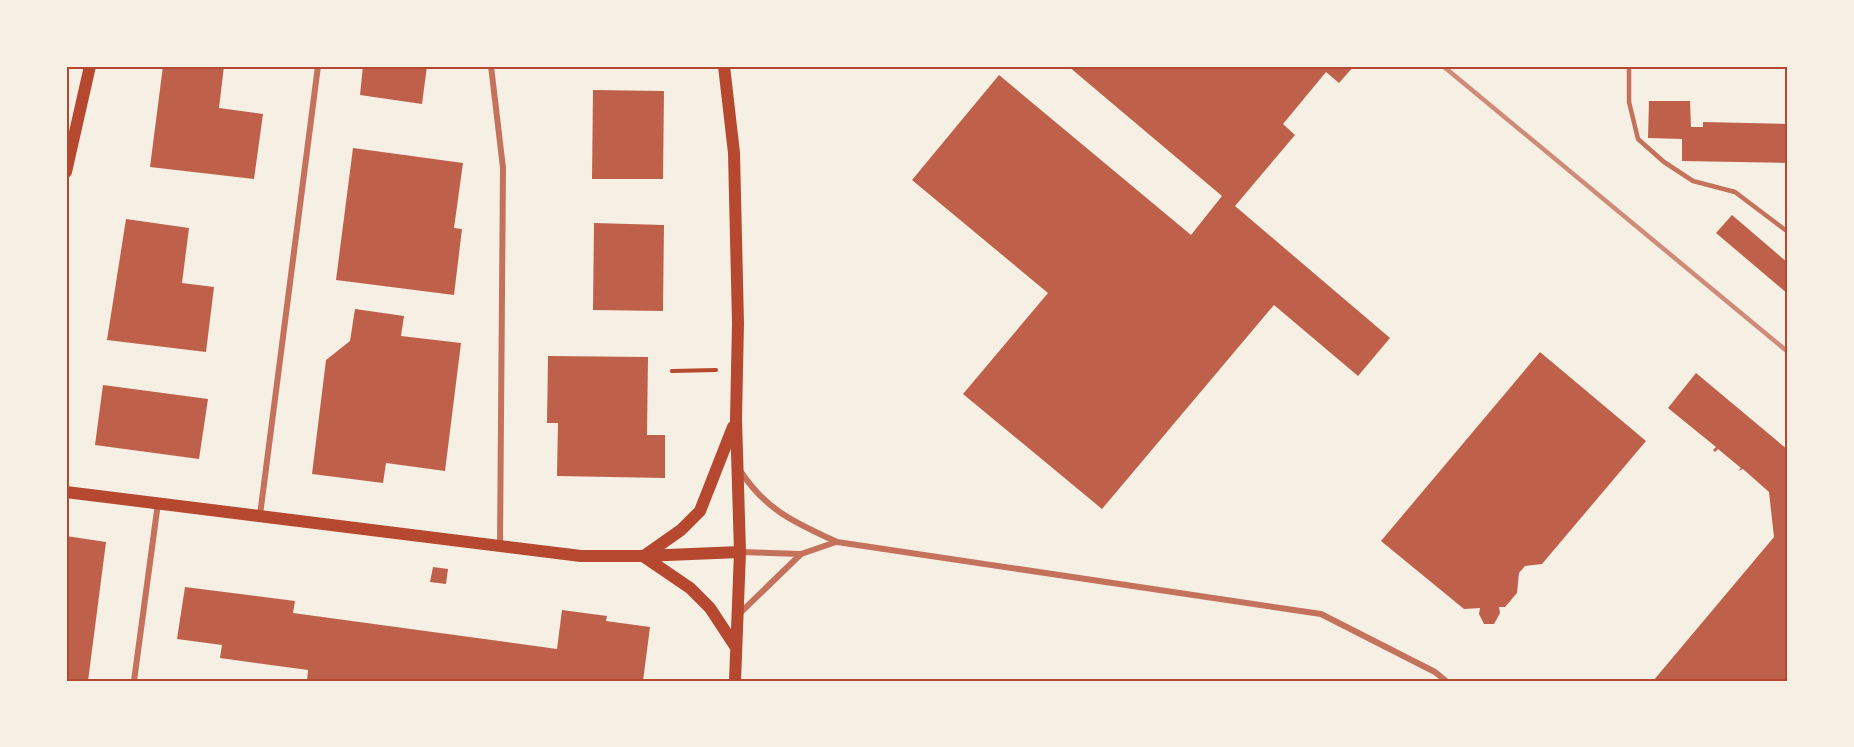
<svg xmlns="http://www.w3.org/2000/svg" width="1854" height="747" font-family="'Golos Text',sans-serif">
<rect width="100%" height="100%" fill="#f6efe4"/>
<!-- building -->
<g fill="#bf614a">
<polygon points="163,66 224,66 219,108 263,114 254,179 150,167"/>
<polygon points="363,66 427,66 422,104 360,95"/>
<polygon points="1068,66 1354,66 1339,83 1326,72 1283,124 1295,135 1235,206 1390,338 1358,376 1274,305 1102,509 963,394 1048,293 912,180 999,75 1191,235 1222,196"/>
<polygon points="593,90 664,91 663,179 592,179"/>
<polygon points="1649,101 1690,101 1691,127 1703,127 1703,122 1788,124 1788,163 1682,161 1682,139 1648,138"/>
<polygon points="353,148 463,163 454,228 462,229 454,295 336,280"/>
<polygon points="1732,215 1788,263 1788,294 1716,233"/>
<polygon points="126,219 189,228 182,283 214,287 206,352 107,340"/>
<polygon points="594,223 664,225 663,311 593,310"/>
<polygon points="355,309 404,316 401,336 461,343 445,471 386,463 383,483 312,474 326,360 350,341"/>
<polygon points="1540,352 1646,441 1542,564 1525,566 1519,573 1517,593 1505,607 1499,607 1500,613 1494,624 1484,624 1479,614 1480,608 1464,609 1381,541"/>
<polygon points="548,356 648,357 647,435 665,435 665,478 557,476 558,423 547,423"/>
<polygon points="1696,373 1788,450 1788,681 1653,681 1774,537 1769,492 1743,469 1738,471 1741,468 1718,449 1715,452 1713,450 1716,447 1668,408"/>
<polygon points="103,385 208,399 199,459 95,445"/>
<polygon points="66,536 106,542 88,681 66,681"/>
<polygon points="433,567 448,569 446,584 430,582"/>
<polygon points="185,587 295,601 293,613 557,649 562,610 607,616 606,621 650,627 643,681 307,681 308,670 220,658 222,645 177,639"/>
</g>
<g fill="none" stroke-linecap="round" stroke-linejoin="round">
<!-- path -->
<polyline stroke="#b5482f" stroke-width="4" points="672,371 716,370"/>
<!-- service -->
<polyline stroke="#c5725c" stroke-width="4.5" points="1629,66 1629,102 1638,139 1664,162 1693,181 1735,192 1788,232"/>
<!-- minor -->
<g stroke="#c5725c" stroke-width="6">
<polyline points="491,66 503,168 500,544"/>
<path d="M741 472C767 511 796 523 837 542L1321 614 1435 672 1446 681"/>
<polyline points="260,515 318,66"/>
<polyline points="741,552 801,554 836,542"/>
<polyline points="738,615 801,554"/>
<polyline points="134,681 158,503"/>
</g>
<!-- secondary -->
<g stroke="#b5482f" stroke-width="12">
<polyline points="724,66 734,153 738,323 736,419 740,552 735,681"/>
<polyline points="66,172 90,66"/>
<polyline points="66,492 581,556 643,556 740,552"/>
<polyline points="643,556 690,588 710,608 735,646"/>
<polyline points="644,556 681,530 700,511 733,427"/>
</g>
<!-- rail -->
<polyline stroke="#cf8b77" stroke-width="4.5" points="1443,66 1788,352"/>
</g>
<!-- border -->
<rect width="1854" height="747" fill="none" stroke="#f6efe4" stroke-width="135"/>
<rect x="68" y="68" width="1718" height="612" fill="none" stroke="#b5482f" stroke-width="2"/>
</svg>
